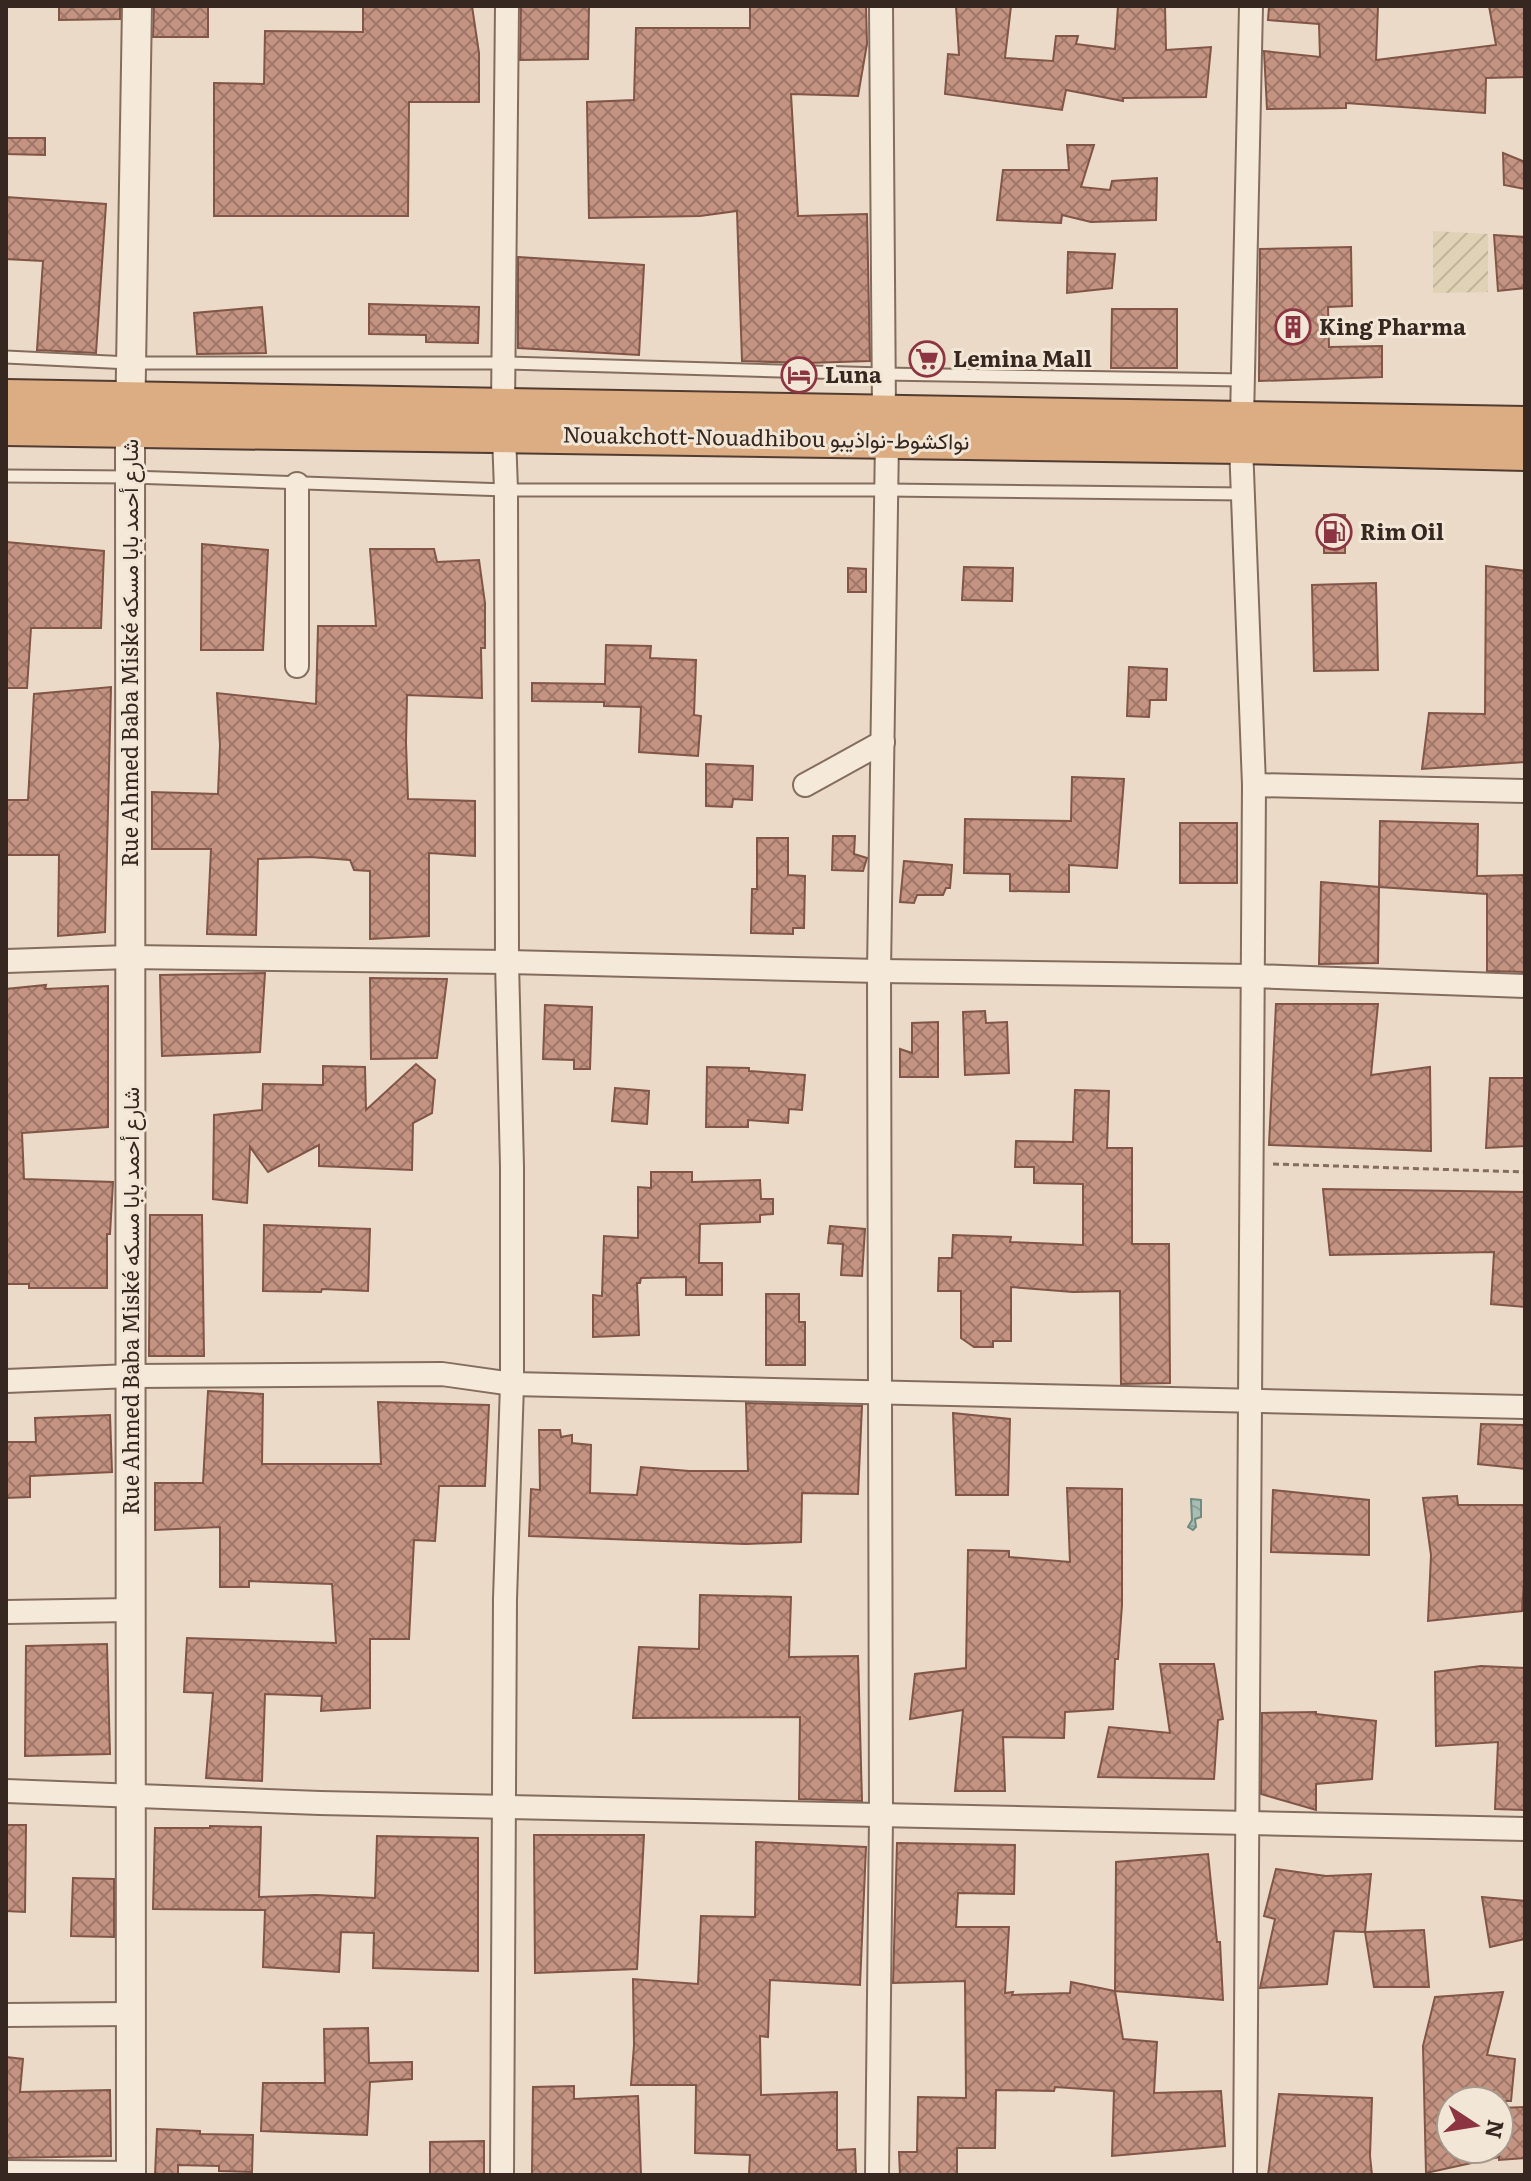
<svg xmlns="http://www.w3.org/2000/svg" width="1531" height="2181" font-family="Literata,Vazirmatn,serif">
<defs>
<pattern id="farmland-furrows" width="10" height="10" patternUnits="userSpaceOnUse" patternTransform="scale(2)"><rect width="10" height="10" fill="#dfd2b5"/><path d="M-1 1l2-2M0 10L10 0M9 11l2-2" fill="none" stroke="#c0b49b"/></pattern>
<pattern id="water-waves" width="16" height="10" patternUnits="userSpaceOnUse" patternTransform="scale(2)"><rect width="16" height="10" fill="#a8beb4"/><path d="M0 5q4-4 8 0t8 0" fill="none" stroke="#91a39a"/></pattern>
<pattern id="building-cross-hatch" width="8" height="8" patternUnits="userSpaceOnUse" patternTransform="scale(2)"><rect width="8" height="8" fill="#c49381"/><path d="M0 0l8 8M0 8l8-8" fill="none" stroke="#a07869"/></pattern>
</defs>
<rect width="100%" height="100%" fill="#eadac7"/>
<!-- farmland -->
<polygon fill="url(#farmland-furrows)" points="1433,231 1488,234 1488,292 1433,293"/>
<!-- water -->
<polygon fill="url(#water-waves)" stroke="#6f8c80" stroke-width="2" points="1191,1499 1201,1500 1201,1517 1195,1519 1196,1527 1193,1530 1188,1527 1192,1520"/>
<!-- building -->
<g fill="url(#building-cross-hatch)" stroke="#815547" stroke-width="2">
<polygon points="59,6 120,6 120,19 59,20"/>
<polygon points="154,6 208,6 208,37 153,37"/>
<polygon points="363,6 472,6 479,53 479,102 409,102 408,216 214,216 214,83 264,84 265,31 363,32"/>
<polygon points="521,6 589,6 588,59 520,60"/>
<polygon points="750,6 866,6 867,44 858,96 791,94 798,216 867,214 870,361 806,363 742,361 737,211 700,216 589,218 587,102 634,100 636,28 750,28"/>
<polygon points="956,6 1011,6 1005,58 1053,61 1056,36 1078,36 1076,44 1115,49 1118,6 1165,6 1166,50 1211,47 1206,97 1123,98 1123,101 1066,90 1062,110 945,94 948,54 959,55"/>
<polygon points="1269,6 1378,6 1376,60 1496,45 1489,6 1525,6 1525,77 1486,78 1485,113 1346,103 1346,108 1267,109 1264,51 1320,57 1319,24 1268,20"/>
<polygon points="6,138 45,138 45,155 6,154"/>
<polygon points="1067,145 1094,145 1081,187 1110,190 1112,181 1157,178 1156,220 1091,222 1062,215 1061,223 997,220 1003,170 1069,170"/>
<polygon points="1503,153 1525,162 1525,189 1504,185"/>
<polygon points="6,197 106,204 96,353 37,350 43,261 6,259"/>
<polygon points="1494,235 1525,237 1525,288 1498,291"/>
<polygon points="1351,247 1352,306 1328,307 1329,347 1382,346 1382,377 1259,381 1260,249"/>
<polygon points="1068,252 1115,254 1112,288 1067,293"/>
<polygon points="518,257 644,265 639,355 518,348"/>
<polygon points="369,304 479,307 478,343 426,342 426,335 369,334"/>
<polygon points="262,307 266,353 197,354 194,313"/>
<polygon points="1112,309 1177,309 1177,368 1111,368"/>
<rect x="1324" y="515" width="21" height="38"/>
<polygon points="6,542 104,551 101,628 31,628 27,688 6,688"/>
<polygon points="202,544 268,550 263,650 201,650"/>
<polygon points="370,549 434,549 437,562 479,560 485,603 485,648 481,648 482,698 407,695 406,743 408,799 475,801 475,856 429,853 429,936 370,939 370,871 354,870 350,860 310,857 258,859 256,935 207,934 211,849 152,849 152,792 218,794 220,745 217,693 316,704 318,626 376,626"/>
<polygon points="1486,566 1525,571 1525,762 1422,769 1429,713 1485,714"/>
<polygon points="964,567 1013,568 1012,601 962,600"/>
<polygon points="848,568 866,569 866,592 848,592"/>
<polygon points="1376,583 1378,670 1314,671 1312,585"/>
<polygon points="606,645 651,646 650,658 696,660 694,715 701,716 698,756 639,752 641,707 604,706 604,702 532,701 532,683 605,684"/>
<polygon points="1129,667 1167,669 1166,700 1150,700 1149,717 1127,716"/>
<polygon points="111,687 105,932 58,936 59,855 6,855 6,800 28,800 34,694"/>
<polygon points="706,764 753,766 752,800 733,799 732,807 706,806"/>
<polygon points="1072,777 1124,779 1117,868 1069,865 1069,892 1010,891 1010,874 964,873 965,819 1071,821"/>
<polygon points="1380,821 1478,824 1477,876 1525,875 1525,972 1487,971 1487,894 1379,887"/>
<rect x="1180" y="823" width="57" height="60"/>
<polygon points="833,836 855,836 854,854 867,858 863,871 832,870"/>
<polygon points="757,838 788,838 788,875 805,876 804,928 793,928 793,934 751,933 752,889 757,889"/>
<polygon points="904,861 952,865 950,888 946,888 943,895 917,895 914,903 900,902"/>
<polygon points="1321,882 1379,887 1378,963 1319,964"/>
<polygon points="265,973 260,1052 162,1056 160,975"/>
<polygon points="370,978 447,979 437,1058 371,1059"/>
<polygon points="46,985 45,989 108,986 108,1127 22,1133 24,1179 113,1182 110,1234 107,1234 107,1288 29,1288 29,1284 6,1284 6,989"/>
<polygon points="1276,1004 1378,1004 1371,1075 1430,1067 1431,1151 1269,1145"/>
<polygon points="545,1005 592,1007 590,1069 574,1069 574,1060 543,1059"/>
<polygon points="985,1011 986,1023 1007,1022 1009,1073 965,1075 963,1012"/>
<polygon points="938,1022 938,1077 900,1077 900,1049 912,1053 912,1023"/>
<polygon points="416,1064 435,1080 432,1113 413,1123 412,1170 319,1166 319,1145 268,1172 250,1147 247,1203 213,1199 214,1115 262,1110 263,1084 323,1085 323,1066 365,1067 366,1110"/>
<polygon points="707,1067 749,1068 749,1071 805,1075 802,1110 789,1109 788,1123 748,1120 748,1127 706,1127"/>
<polygon points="1490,1078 1525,1078 1525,1146 1486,1148"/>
<polygon points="615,1088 649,1091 647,1124 612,1121"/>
<polygon points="1075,1090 1109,1091 1107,1148 1132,1148 1132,1244 1169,1244 1170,1383 1121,1384 1120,1291 1073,1292 1011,1287 1011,1341 993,1341 993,1347 974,1347 961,1338 961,1291 938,1291 939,1258 952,1258 953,1235 1011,1237 1010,1242 1083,1245 1083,1184 1034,1183 1034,1167 1015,1167 1016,1141 1073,1142"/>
<polygon points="651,1172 692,1172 692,1182 760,1180 761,1199 773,1199 773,1214 760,1215 760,1222 700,1224 699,1263 722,1263 722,1295 686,1295 686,1277 641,1278 640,1283 637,1283 639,1335 593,1337 593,1295 602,1296 604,1236 638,1238 638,1187 651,1188"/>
<polygon points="1323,1189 1525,1192 1525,1307 1491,1304 1494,1252 1330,1255"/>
<polygon points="150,1215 202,1215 204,1356 149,1356"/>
<polygon points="264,1225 370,1229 368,1291 322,1289 321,1292 263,1291"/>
<polygon points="830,1226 865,1229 862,1276 841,1275 843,1244 828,1243"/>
<polygon points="766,1294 799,1294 799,1322 805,1322 805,1365 766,1365"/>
<polygon points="208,1391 263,1394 262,1464 381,1464 378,1402 489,1405 485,1486 439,1486 435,1541 414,1540 409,1639 370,1639 370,1708 321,1711 322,1696 265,1694 262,1781 206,1778 213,1693 184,1692 187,1638 336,1643 332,1584 249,1581 249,1587 220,1587 220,1527 155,1530 155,1483 203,1483"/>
<polygon points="746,1403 862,1406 858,1494 802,1493 801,1542 746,1544 529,1536 531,1489 540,1490 539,1430 560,1430 561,1437 572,1435 572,1443 591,1445 590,1493 637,1495 641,1467 689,1471 748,1471"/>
<polygon points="953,1413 1010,1419 1008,1495 956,1495"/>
<polygon points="110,1415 112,1472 30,1476 30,1497 6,1498 6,1442 36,1442 35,1418"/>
<polygon points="1481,1424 1525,1425 1525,1469 1478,1464"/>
<polygon points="1067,1488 1122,1489 1122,1605 1118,1659 1115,1659 1113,1709 1065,1712 1064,1738 1003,1737 1005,1791 955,1791 963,1710 910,1719 915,1674 966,1668 968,1550 1009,1551 1009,1557 1070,1562"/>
<polygon points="1273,1490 1369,1500 1369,1555 1271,1552"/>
<polygon points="1457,1496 1458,1505 1524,1505 1525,1568 1522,1611 1428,1621 1431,1555 1423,1498"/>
<polygon points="700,1595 791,1597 789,1657 858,1656 862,1801 799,1799 800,1717 633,1718 639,1647 699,1649"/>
<polygon points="107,1644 110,1754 25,1756 26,1646"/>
<polygon points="1160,1664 1214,1664 1223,1719 1218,1720 1214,1779 1098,1777 1109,1727 1170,1733"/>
<polygon points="1481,1666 1525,1668 1525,1810 1495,1809 1498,1742 1436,1746 1435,1672"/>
<polygon points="1316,1712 1316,1714 1376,1721 1372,1779 1316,1784 1316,1810 1261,1794 1262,1713"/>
<polygon points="6,1825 26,1825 25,1912 6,1911"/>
<polygon points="210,1826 261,1827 259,1897 316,1895 375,1898 377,1836 478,1838 478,1971 373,1968 374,1933 341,1932 339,1972 263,1967 265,1910 153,1909 155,1828 210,1828"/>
<polygon points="534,1835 644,1835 637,1969 535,1973"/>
<polygon points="756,1842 866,1847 860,1985 770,1980 768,2037 760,2036 761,2095 837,2092 837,2150 855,2149 856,2175 749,2175 750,2155 695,2153 696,2085 631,2085 634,2045 633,1979 698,1984 701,1916 755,1917"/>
<polygon points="897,1843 1015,1845 1014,1894 958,1893 956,1927 1009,1927 1005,1993 1013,1992 1012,1995 1070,1993 1071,1982 1115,1991 1123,2039 1157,2042 1154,2093 1221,2091 1225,2146 1112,2156 1114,2091 1055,2087 1054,2091 996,2090 995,2148 957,2148 957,2175 900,2175 899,2152 917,2152 918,2097 966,2098 965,1981 893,1983"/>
<polygon points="1208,1854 1217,1942 1220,1942 1223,2000 1115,1991 1116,1862"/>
<polygon points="1276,1869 1326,1876 1371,1874 1365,1932 1334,1931 1327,1984 1260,1988 1275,1919 1264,1916"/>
<polygon points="73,1878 114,1879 114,1937 71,1936"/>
<polygon points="1482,1897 1525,1901 1525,1939 1490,1947"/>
<polygon points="1424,1930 1429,1987 1374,1987 1365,1932"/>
<polygon points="1503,1992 1487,2055 1515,2059 1511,2101 1451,2101 1451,2149 1499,2149 1499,2108 1525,2107 1525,2158 1499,2160 1499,2157 1426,2173 1423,2046 1435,1997"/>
<polygon points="368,2028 369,2063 412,2062 412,2079 370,2082 367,2135 261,2131 263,2083 325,2083 324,2029"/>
<polygon points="6,2057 23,2059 20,2092 110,2090 111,2156 6,2158"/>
<polygon points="574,2086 574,2099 638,2096 641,2175 532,2175 533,2087"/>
<polygon points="1279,2094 1372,2098 1370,2156 1372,2175 1268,2175"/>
<polygon points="157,2129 200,2131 200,2134 253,2135 252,2172 219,2171 219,2166 178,2165 178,2175 155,2175"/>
<polygon points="484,2141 484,2175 430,2175 430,2142"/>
</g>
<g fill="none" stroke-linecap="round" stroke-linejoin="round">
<defs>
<g id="service">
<polyline points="6,357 130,363 504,363 883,374 1243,380"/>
<polyline points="6,476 131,477 506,490 886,490 1244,494"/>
</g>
<g id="minor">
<polyline points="881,6 884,414"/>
<polyline points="1242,419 1251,6"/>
<polyline points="1241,445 1254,785 1245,2175"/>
<polyline points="297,666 297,484"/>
<polyline points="805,785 883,742"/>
<polyline points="1254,785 1525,791"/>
<polyline points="6,961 130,957 507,962 879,971 1253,976 1525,986"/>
<polyline points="6,1381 131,1376 442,1374 512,1384 1525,1407"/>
<polyline points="6,1612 131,1610"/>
<polyline points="6,1791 320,1803 1525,1829"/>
<polyline points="6,2015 131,2014"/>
<polyline points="6,2172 131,2173"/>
<polyline points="502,2175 505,1599 512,1384 512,1167 507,962 506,490 503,407 507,6"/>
<polyline points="877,2175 881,1817 879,971 887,440"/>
</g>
<polyline id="tertiary" points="131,2175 130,427 137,6"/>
<g id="trunk">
<polyline points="6,398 1525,425"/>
<polyline points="6,427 1241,445 1525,452"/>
</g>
</defs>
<!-- service casing -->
<use href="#service" stroke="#846d5e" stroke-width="15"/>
<!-- minor casing -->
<use href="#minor" stroke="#846d5e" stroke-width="26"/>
<!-- tertiary casing -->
<use href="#tertiary" stroke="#846d5e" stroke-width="32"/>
<!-- trunk casing -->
<use href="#trunk" stroke="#523c32" stroke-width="40"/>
<!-- path -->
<polyline stroke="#846d5e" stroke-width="3" stroke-dasharray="6 4" stroke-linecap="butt" points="1273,1164 1525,1172"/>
<!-- service -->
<use href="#service" stroke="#f5e9da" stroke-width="11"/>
<!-- minor -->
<use href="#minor" stroke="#f5e9da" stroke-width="22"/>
<!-- tertiary -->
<use href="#tertiary" stroke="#f5e9da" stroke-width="28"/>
<!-- trunk -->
<use href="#trunk" stroke="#dcac82" stroke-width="36"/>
</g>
<!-- icons -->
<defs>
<symbol id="building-ring" viewBox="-11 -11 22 22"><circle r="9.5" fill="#f2e6d6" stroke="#8d3442" stroke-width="1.5"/><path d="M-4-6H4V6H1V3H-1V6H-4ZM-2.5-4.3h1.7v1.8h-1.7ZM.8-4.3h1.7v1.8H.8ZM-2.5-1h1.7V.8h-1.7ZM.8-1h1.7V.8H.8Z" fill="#8d3442"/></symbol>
<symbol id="supermarket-ring" viewBox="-11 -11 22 22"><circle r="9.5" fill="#f2e6d6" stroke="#8d3442" stroke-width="1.5"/><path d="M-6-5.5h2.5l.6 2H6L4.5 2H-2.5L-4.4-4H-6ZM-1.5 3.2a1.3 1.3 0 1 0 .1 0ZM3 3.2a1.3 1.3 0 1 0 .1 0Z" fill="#8d3442"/></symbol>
<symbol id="hotel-ring" viewBox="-11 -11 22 22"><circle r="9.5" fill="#f2e6d6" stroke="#8d3442" stroke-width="1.5"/><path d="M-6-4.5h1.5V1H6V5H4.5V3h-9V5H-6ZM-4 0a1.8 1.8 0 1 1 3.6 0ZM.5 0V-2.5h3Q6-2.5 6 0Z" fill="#8d3442"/></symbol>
<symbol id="fuel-ring" viewBox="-11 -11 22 22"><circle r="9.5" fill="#f2e6d6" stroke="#8d3442" stroke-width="1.5"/><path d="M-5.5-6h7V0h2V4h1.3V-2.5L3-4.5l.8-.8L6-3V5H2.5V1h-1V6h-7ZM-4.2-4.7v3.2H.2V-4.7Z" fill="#8d3442"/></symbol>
</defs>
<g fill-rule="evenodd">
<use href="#building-ring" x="1273" y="307" width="40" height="40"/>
<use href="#supermarket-ring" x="907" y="339" width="40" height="40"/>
<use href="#hotel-ring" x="779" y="355" width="40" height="40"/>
<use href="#fuel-ring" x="1314" y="512" width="40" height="40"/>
</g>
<g text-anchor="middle" stroke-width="6" stroke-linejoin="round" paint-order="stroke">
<!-- poi labels -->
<g font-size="22" font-weight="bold" fill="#362820" stroke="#f2e6d6" text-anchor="start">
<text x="1319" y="335">King Pharma</text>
<text x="953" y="367">Lemina Mall</text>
<text x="825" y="383">Luna</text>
<text x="1360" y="540">Rim Oil</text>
</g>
<!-- street labels -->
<g font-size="22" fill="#362820" stroke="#f2e6d6">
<text transform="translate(766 438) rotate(1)" y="8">Nouakchott-Nouadhibou نواكشوط-نواذيبو</text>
<text transform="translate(130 653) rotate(-90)" y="8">Rue Ahmed Baba Miské شارع أحمد بابا مسكه</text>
<text transform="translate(131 1301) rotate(-90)" y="8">Rue Ahmed Baba Miské شارع أحمد بابا مسكه</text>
</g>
</g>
<!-- border -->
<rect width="1531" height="2181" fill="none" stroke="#362820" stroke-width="16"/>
<!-- north arrow -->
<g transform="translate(1475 2125) rotate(102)"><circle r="38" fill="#f2e6d6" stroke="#a79a8d" stroke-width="2"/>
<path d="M0-6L14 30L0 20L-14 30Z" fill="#8d3442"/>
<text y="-12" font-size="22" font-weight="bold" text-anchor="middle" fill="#362820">N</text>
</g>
</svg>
